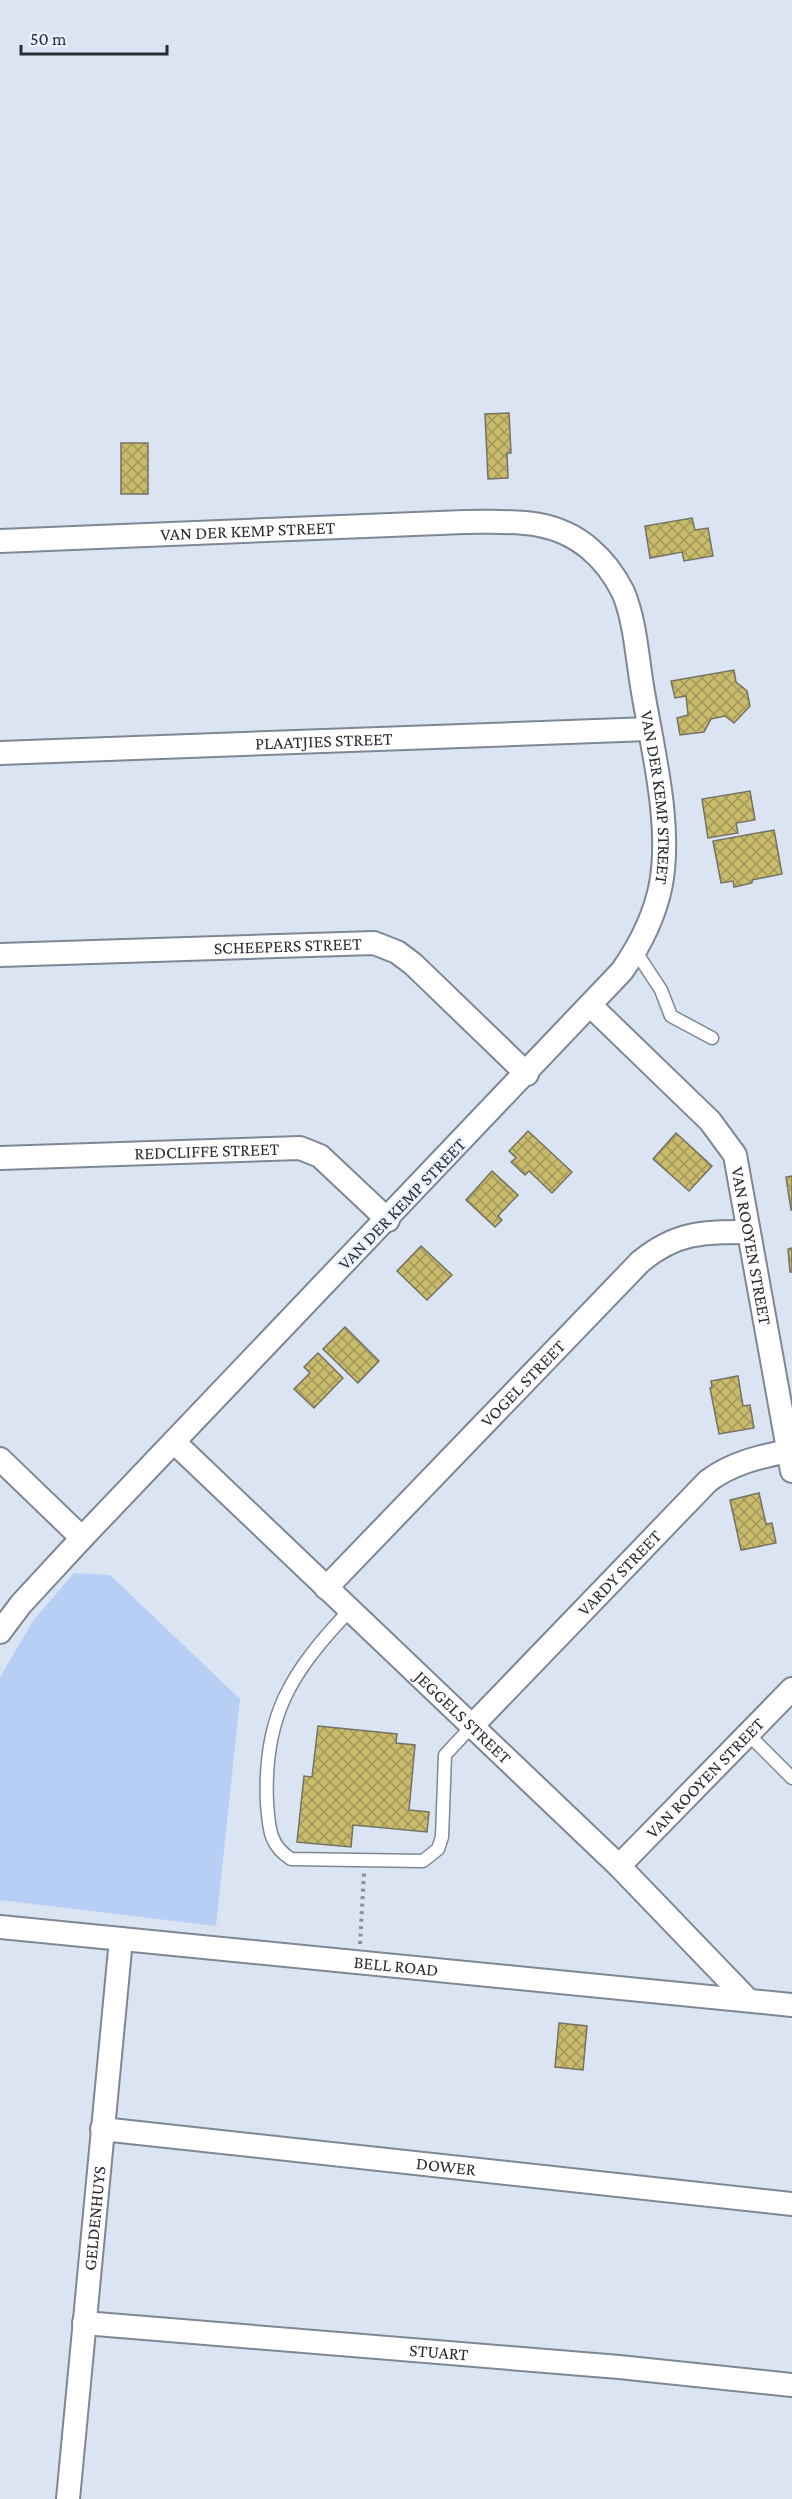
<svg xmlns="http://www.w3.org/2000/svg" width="792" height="2499" font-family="'Crimson Pro',serif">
<defs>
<pattern id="building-cross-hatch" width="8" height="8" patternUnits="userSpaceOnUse" patternTransform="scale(1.5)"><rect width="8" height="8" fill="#c8bb6b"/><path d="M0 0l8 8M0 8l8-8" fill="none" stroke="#a39859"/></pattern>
</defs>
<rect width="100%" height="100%" fill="#dbe4f3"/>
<!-- park -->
<polygon fill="#b8cff5" points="74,1573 110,1575 240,1699 216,1926 0,1900 0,1677 33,1621"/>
<!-- building -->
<g fill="url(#building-cross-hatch)" stroke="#747263" stroke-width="1.5">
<polygon points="509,413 511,453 507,453 508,478 488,479 485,414"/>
<rect x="121" y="443" width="27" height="51"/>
<polygon points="692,518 695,530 708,528 713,556 684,561 682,552 650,558 645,526"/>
<polygon points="734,670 736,682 747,691 750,706 734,723 725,716 711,719 704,732 680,735 677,718 688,715 686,696 675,698 671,681"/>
<polygon points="750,791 755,820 736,823 738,833 708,838 702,799"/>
<polygon points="774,830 782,874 752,880 752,883 734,887 733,881 721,883 713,841"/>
<polygon points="528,1131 572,1172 552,1193 529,1171 525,1175 511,1162 516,1158 509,1151"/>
<polygon points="676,1133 712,1166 689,1191 653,1159"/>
<polygon points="492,1171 518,1195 498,1216 502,1220 495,1227 466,1200"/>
<polygon points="792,1176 792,1210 791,1210 786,1177"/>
<polygon points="421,1246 452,1275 427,1300 397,1271"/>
<polygon points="792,1248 792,1272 790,1272 788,1249"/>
<polygon points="345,1327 379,1361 358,1383 323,1349"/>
<polygon points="318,1353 343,1378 314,1408 294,1389 310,1373 304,1367"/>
<polygon points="738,1376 743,1406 750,1405 754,1428 719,1434 710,1388 712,1387 711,1381"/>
<polygon points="759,1493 766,1524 772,1523 776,1543 741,1550 730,1500"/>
<polygon points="318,1726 397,1734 396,1743 415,1745 409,1810 429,1812 427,1832 353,1825 351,1847 297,1842 304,1776 312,1777"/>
<polygon points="559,2023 587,2026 583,2070 555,2067"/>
</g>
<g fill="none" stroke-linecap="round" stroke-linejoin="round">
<defs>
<g id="lane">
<polyline points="636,952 661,990 671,1016 712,1038"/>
<path d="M350 1610C291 1672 263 1716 267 1803 269 1828 269 1845 291 1859L423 1861 438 1849 442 1837 445 1755 471 1727"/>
<polyline points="748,1734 792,1778"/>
</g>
<g id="street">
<path id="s1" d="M0 541 464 522C509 522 553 517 590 549 603 560 615 576 623 592 635 620 637 656 642 686 652 748 672 822 661 884 655 916 640 945 622 971L82 1538 21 1604 0 1632"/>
<path id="s2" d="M0 753 649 729"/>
<path id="s3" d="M0 955 374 943 397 952 413 964 527 1074"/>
<path id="s4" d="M591 1006 710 1121 735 1155 792 1471"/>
<path id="s5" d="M0 1158 300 1148 320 1156 388 1220"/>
<path id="s6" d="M174 1442 619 1866 747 1999"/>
<polyline points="0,1459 82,1538"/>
<path id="s7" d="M326 1588 641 1261C677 1232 703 1232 747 1232"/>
<path id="s8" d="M471 1727 708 1481C732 1463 759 1457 788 1451"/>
<path id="s9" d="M619 1866 792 1689"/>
<path id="s10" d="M0 1927 792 2005"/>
<path id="s11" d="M102 2129 792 2204"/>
<path id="s12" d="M84 2323 619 2367 792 2385"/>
<path id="s13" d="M68 2499 121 1939"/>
</g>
</defs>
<!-- lane casing -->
<use href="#lane" stroke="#7e8794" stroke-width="15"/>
<!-- street casing -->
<use href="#street" stroke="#7e8794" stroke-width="26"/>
<!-- path -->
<polyline stroke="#8a919c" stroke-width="4" stroke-dasharray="3 4.5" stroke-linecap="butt" points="360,1944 364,1873"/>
<!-- lane -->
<use href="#lane" stroke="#fff" stroke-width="12"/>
<!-- street -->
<use href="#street" stroke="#fff" stroke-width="22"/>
</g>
<g text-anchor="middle" stroke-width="5" stroke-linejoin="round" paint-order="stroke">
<!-- street labels -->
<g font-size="18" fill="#2a2d33" stroke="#eaf1fe">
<text dy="6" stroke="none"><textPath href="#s1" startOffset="248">VAN DER KEMP STREET</textPath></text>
<text dy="6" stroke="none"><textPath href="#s2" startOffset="324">PLAATJIES STREET</textPath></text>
<text dy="6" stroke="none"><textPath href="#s1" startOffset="860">VAN DER KEMP STREET</textPath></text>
<text dy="6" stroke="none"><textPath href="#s3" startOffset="288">SCHEEPERS STREET</textPath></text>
<text dy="6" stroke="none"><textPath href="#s5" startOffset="207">REDCLIFFE STREET</textPath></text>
<text transform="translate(402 1204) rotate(-46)" y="6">VAN DER KEMP STREET</text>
<text dy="6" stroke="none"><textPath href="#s4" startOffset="300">VAN ROOYEN STREET</textPath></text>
<text dy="6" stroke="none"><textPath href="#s7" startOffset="284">VOGEL STREET</textPath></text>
<text dy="6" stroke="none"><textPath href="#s8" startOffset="214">VARDY STREET</textPath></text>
<text dy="6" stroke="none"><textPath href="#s6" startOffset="399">JEGGELS STREET</textPath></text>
<text dy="6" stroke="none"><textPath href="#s9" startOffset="123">VAN ROOYEN STREET</textPath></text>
<text dy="6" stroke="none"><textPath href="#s10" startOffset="398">BELL ROAD</textPath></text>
<text dy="6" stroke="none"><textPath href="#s11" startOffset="346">DOWER</textPath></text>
<text dy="6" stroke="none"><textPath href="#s13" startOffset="282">GELDENHUYS</textPath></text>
<text dy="6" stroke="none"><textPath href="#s12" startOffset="356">STUART</textPath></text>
</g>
</g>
<!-- scale -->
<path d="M21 45v9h146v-9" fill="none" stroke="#2a2d33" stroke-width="3"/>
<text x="30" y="45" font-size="18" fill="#2a2d33" stroke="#eaf1fe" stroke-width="4.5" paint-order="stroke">50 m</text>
</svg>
